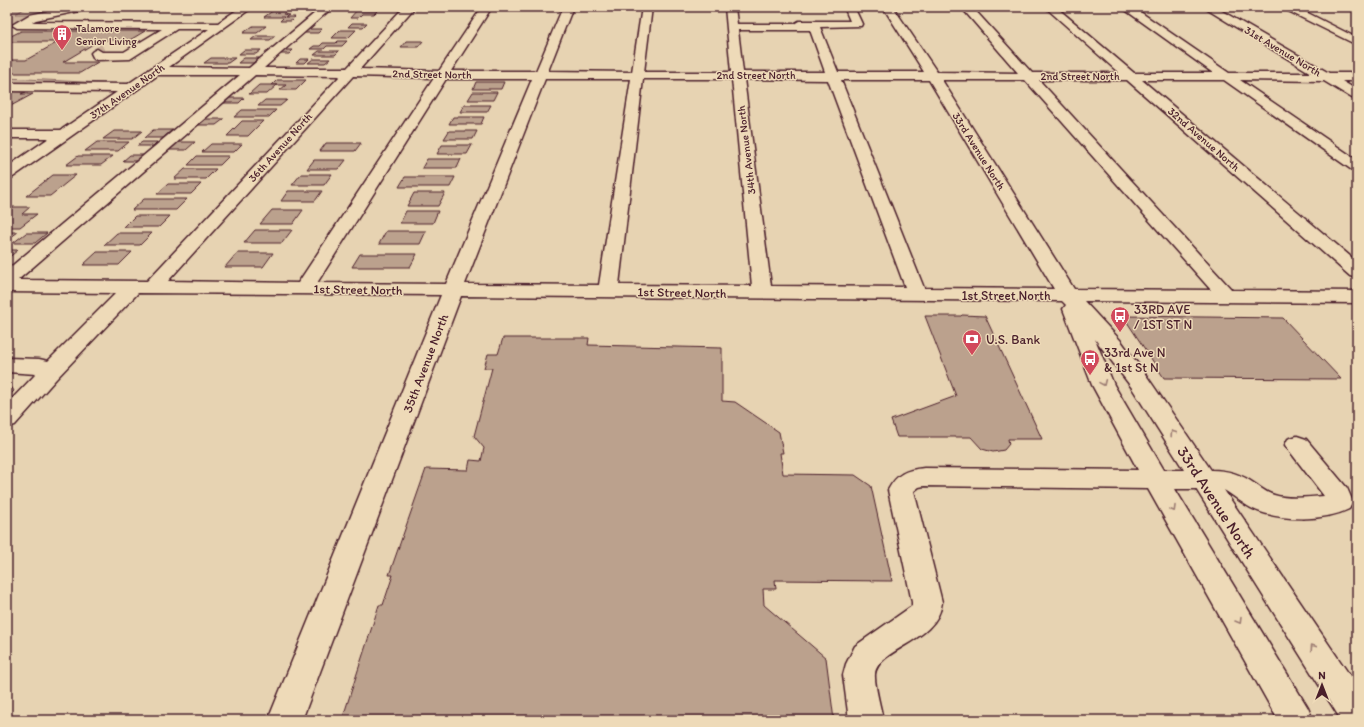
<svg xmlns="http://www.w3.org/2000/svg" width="1364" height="727" font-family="Itim,sans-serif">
<rect width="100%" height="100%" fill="#e7d3b2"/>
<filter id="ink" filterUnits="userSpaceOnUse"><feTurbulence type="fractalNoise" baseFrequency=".025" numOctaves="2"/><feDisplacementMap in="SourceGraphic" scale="8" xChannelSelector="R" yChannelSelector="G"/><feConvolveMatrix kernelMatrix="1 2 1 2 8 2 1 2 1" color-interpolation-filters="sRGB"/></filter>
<g filter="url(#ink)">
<!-- green -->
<g fill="#cdb49c" stroke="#8c6a64">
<polygon points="7,7 28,7 15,14 37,14 7,29"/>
<polygon points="7,78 121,84 77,83 7,85"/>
</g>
<!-- building -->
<g fill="#bba18d" stroke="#4a1f2b">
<polygon points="351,7 382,7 349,9"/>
<polygon points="274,10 289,10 283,14 289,15 285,17 295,17 291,21 280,21 284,17 264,17"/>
<polygon points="357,10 378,10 374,14 362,14 358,18 350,18"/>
<polygon points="352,23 367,23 363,27 348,27"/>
<polygon points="253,26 266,26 257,33 243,33"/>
<polygon points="308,29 322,29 318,33 303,33"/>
<polygon points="340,30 356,30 348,38 332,38"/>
<polygon points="21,31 145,31 130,40 100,40 63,62 98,62 80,73 7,73 7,60 26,60 58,42 7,42 7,38"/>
<polygon points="256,36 275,36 270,40 251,40"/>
<polygon points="338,41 347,41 342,46 327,46 324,49 310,49 314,46 320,46 323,43 336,43"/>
<polygon points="406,41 423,41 418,47 401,47"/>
<polygon points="244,50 261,50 256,54 239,54"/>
<polygon points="284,50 293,50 289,54 279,54"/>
<polygon points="319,51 339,51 335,55 314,55"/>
<polygon points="211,58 235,58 228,63 204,63"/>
<polygon points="244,58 259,58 253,63 238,63"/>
<polygon points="300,59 309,59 305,63 296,63"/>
<polygon points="313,59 330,59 325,63 308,63"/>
<polygon points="277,80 306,80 296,90 280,90 286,85 272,85"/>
<polygon points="476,82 504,82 501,89 473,89"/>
<polygon points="259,85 277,85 267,94 249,94"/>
<polygon points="7,91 26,92 21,94 33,94 7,108"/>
<polygon points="473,92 497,92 493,100 468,100"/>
<polygon points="228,98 244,98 239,103 222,103"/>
<polygon points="265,100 287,100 280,106 258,106"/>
<polygon points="464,105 491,105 487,112 460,112"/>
<polygon points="242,110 276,110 269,117 234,117"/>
<polygon points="453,117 484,117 481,124 449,124"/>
<polygon points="206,119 224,119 216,125 198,125"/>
<polygon points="242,121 263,121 248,136 227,136"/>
<polygon points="153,130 172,130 163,138 144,138"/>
<polygon points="114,131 142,131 132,139 103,139"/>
<polygon points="449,131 477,131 473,139 444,139"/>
<polygon points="97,142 129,142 118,151 85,151"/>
<polygon points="142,142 157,142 153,146 137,146"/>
<polygon points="176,142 195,142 186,150 167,150"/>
<polygon points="326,143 361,143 355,151 320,151"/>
<polygon points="211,144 242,144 234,152 202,152"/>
<polygon points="442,145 472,145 467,154 437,154"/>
<polygon points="130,155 147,155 139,161 123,161"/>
<polygon points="78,156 113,156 101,165 66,165"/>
<polygon points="197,156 229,156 220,165 188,165"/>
<polygon points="427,159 461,159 457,168 422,168"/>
<polygon points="314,160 346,160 339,169 307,169"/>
<polygon points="185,169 216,169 206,179 174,179"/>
<polygon points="301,174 332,174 324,185 292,185"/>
<polygon points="53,175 76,175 50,196 26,196"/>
<polygon points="405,177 455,177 450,187 399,187"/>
<polygon points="168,184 201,184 191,194 157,194"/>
<polygon points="288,191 322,191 315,201 281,201"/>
<polygon points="414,193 445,193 438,206 407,206"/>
<polygon points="144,199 187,199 176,210 132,210"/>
<polygon points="10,207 30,207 22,214 37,214 20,227 7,227 7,209"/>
<polygon points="272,210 303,210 293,224 260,224"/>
<polygon points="406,211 438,211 433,223 400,223"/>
<polygon points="135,216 170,216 159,227 124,227"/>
<polygon points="255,230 292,230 282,243 244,243"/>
<polygon points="386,231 426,231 420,244 379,244"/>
<polygon points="7,232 18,232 7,240"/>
<polygon points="26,233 47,233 35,243 13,243"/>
<polygon points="117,233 152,233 140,245 104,245"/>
<polygon points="7,250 18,250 7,259"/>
<polygon points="97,252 132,252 119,265 83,265"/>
<polygon points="237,253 273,253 263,267 225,267"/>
<polygon points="360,254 417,254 410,267 352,267"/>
<polygon points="962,315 985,316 1042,439 1008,439 1009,444 1004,450 993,452 982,449 971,437 897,437 891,420 956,396 925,316 961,316"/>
<polygon points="1123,316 1283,318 1341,379 1164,378"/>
<polygon points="503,338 589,338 588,345 722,348 722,401 735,402 779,432 783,453 780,453 783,474 855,475 871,486 892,581 775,580 776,589 763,589 764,605 826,658 834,720 342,720 379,605 383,605 393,575 389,575 426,469 468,470 470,460 481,461 484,448 474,436 492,368 484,368 488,354 498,354"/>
<polygon points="7,381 8,381 14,391 7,398"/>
</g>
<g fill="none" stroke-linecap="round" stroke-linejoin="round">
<!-- minor-tunnel -->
<polyline stroke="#c8af97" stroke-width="11" stroke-dasharray="11 5.5" stroke-linecap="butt" points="97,53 104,49"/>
<defs>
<g id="minor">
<path d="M69 7H90L89 9 36 20 32 22 218 23 241 7H253L169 67 249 68 322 7H333L264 68H347L404 7H415L360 69 439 71 482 7H492L451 71H536L563 7H573L548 71 632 72 642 7H652L644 72H731L725 7H735L737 24H794L799 21H850L844 7H854L862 24 861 26 820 27 838 72H924L883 7H893L937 72 1018 73 961 7H972L1032 73H1119L1045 7H1056L1134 73H1213L1121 7H1133L1229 73H1311L1203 7H1215L1329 73H1357V81H1342L1357 90V99L1352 98 1324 81 1240 80 1357 160V172L1352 170 1224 80H1142L1357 262V278L1350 276 1127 80H1039L1232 290 1357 291V303L1084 301 1121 341 1148 378 1211 470C1228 470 1241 474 1255 484 1261 488 1267 493 1274 495 1289 500 1309 497 1324 496L1285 445 1288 439 1297 436 1306 439 1347 488 1353 502 1349 509C1323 522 1279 521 1253 509 1243 504 1234 496 1224 490L1357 686V720H1341L1196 489H1175L1308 708 1313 720H1278L1148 489 924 486 919 487 914 491 942 602C938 642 878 648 875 674 874 685 881 708 883 720H849L843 675 846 664 855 646 912 606V602L888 490C897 474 905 470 924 468L1138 470 1092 385 1063 309 1066 305 1062 301 461 296 302 720H268L441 295 138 293 56 379 15 425 7 427V404L36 374 7 372V358L39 359 48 361 116 293 7 292V270L240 75H158L13 177 7 179V167L49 138H7V130H61L117 92 7 91V83L128 84 209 29H177L130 59 98 60 94 59 91 53 93 51 97 49 102 52H124L162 29 17 28 12 25 29 15ZM738 30H810L825 72H743ZM255 75 340 76 147 281 18 280ZM353 76 434 78 298 283 168 281ZM446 79H532L446 284 317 283ZM545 79H631L599 285 465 284ZM643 79H732L752 286 619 285ZM744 79 828 80 905 287 771 286ZM841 80H929L1054 289 924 288ZM942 80H1025L1211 290 1074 289ZM1095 339 1132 388 1184 470H1164L1114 385Z"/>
<polygon points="1283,7 1296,7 1357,38 1357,45 1284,9"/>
</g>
</defs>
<!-- minor casing -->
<use href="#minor" stroke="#4a1f2b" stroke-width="3"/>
<!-- minor -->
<use href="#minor" fill="#eedab8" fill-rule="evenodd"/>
</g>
<!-- one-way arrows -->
<defs><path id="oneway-chevron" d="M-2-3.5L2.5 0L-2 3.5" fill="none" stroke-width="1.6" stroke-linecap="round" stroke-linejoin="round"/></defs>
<g stroke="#9c7c72">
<use href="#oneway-chevron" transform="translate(1103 383) rotate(66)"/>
<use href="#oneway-chevron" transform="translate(1173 433) rotate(-123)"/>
<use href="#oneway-chevron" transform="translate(1173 509) rotate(60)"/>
<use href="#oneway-chevron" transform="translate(1239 621) rotate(59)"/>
<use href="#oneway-chevron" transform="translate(1313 647) rotate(-124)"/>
</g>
</g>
<!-- icons -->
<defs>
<symbol id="building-pin" viewBox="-11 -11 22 30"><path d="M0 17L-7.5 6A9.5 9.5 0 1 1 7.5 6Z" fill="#d1495b" stroke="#eedab8"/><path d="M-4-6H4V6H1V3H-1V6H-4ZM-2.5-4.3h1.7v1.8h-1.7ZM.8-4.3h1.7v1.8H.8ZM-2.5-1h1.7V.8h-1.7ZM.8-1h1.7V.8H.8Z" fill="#fff"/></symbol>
<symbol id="bus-pin" viewBox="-11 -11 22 30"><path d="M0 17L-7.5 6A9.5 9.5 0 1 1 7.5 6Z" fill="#d1495b" stroke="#eedab8"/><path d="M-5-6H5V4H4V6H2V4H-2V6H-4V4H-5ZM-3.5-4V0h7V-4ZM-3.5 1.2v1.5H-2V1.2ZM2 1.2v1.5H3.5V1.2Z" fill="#fff"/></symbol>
<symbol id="bank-pin" viewBox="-11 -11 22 30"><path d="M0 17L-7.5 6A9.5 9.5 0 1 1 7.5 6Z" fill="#d1495b" stroke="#eedab8"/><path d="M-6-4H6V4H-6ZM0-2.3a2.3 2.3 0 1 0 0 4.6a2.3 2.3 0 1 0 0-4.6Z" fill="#fff"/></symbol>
</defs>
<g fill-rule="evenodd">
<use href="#building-pin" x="51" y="23" width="22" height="30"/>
<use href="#bus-pin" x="1109" y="305" width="22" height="30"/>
<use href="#bank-pin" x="961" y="328" width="22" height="30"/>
<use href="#bus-pin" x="1079" y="348" width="22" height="30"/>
</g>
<g text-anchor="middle" stroke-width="3" stroke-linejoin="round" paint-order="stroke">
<!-- far-poi labels -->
<g font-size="11" fill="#4a1f2b" stroke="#eedab8" text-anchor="start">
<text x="76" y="32">Talamore<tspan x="76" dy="13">Senior Living</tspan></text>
</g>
<!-- far-street labels -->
<g font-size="11" fill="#4a1f2b" stroke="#eedab8">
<text transform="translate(1283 51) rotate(31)" y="4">31st Avenue North</text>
<text transform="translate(432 74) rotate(1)" y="4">2nd Street North</text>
<text x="756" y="79">2nd Street North</text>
<text x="1080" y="80">2nd Street North</text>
<text transform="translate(127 91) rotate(-35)" y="4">37th Avenue North</text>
<text transform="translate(1204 139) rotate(41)" y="4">32nd Avenue North</text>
<text transform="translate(280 147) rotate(-48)" y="4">36th Avenue North</text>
<text transform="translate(746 150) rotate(-97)" y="4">34th Avenue North</text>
<text transform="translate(979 151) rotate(58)" y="4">33rd Avenue North</text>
</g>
<!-- street labels -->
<g font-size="13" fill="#4a1f2b" stroke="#eedab8">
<text transform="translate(358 289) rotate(1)" y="5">1st Street North</text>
<text transform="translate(682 292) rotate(1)" y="5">1st Street North</text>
<text x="1006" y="300">1st Street North</text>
<text transform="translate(425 363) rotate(-69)" y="5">35th Avenue North</text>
</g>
<!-- poi labels -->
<g font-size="13" fill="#4a1f2b" stroke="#eedab8" text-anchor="start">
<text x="1134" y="314">33RD AVE<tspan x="1134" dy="15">/ 1ST ST N</tspan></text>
<text x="986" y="344">U.S. Bank</text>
<text x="1104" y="357">33rd Ave N<tspan x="1104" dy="15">&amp; 1st St N</tspan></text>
</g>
<!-- near-street labels -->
<g font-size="16" fill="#4a1f2b" stroke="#eedab8">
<text transform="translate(1217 502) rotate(57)" y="6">33rd Avenue North</text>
</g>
</g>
<!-- margin -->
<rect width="1364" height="727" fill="none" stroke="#eedab8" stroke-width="24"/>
<rect x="12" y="12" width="1340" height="703" fill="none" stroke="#4a1f2b" stroke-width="1.5" filter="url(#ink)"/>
<!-- north arrow -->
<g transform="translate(1322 685)" stroke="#eedab8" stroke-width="3" paint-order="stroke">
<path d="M0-3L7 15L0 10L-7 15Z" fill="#4a1f2b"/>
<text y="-6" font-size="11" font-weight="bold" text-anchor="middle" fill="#4a1f2b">N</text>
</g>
</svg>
